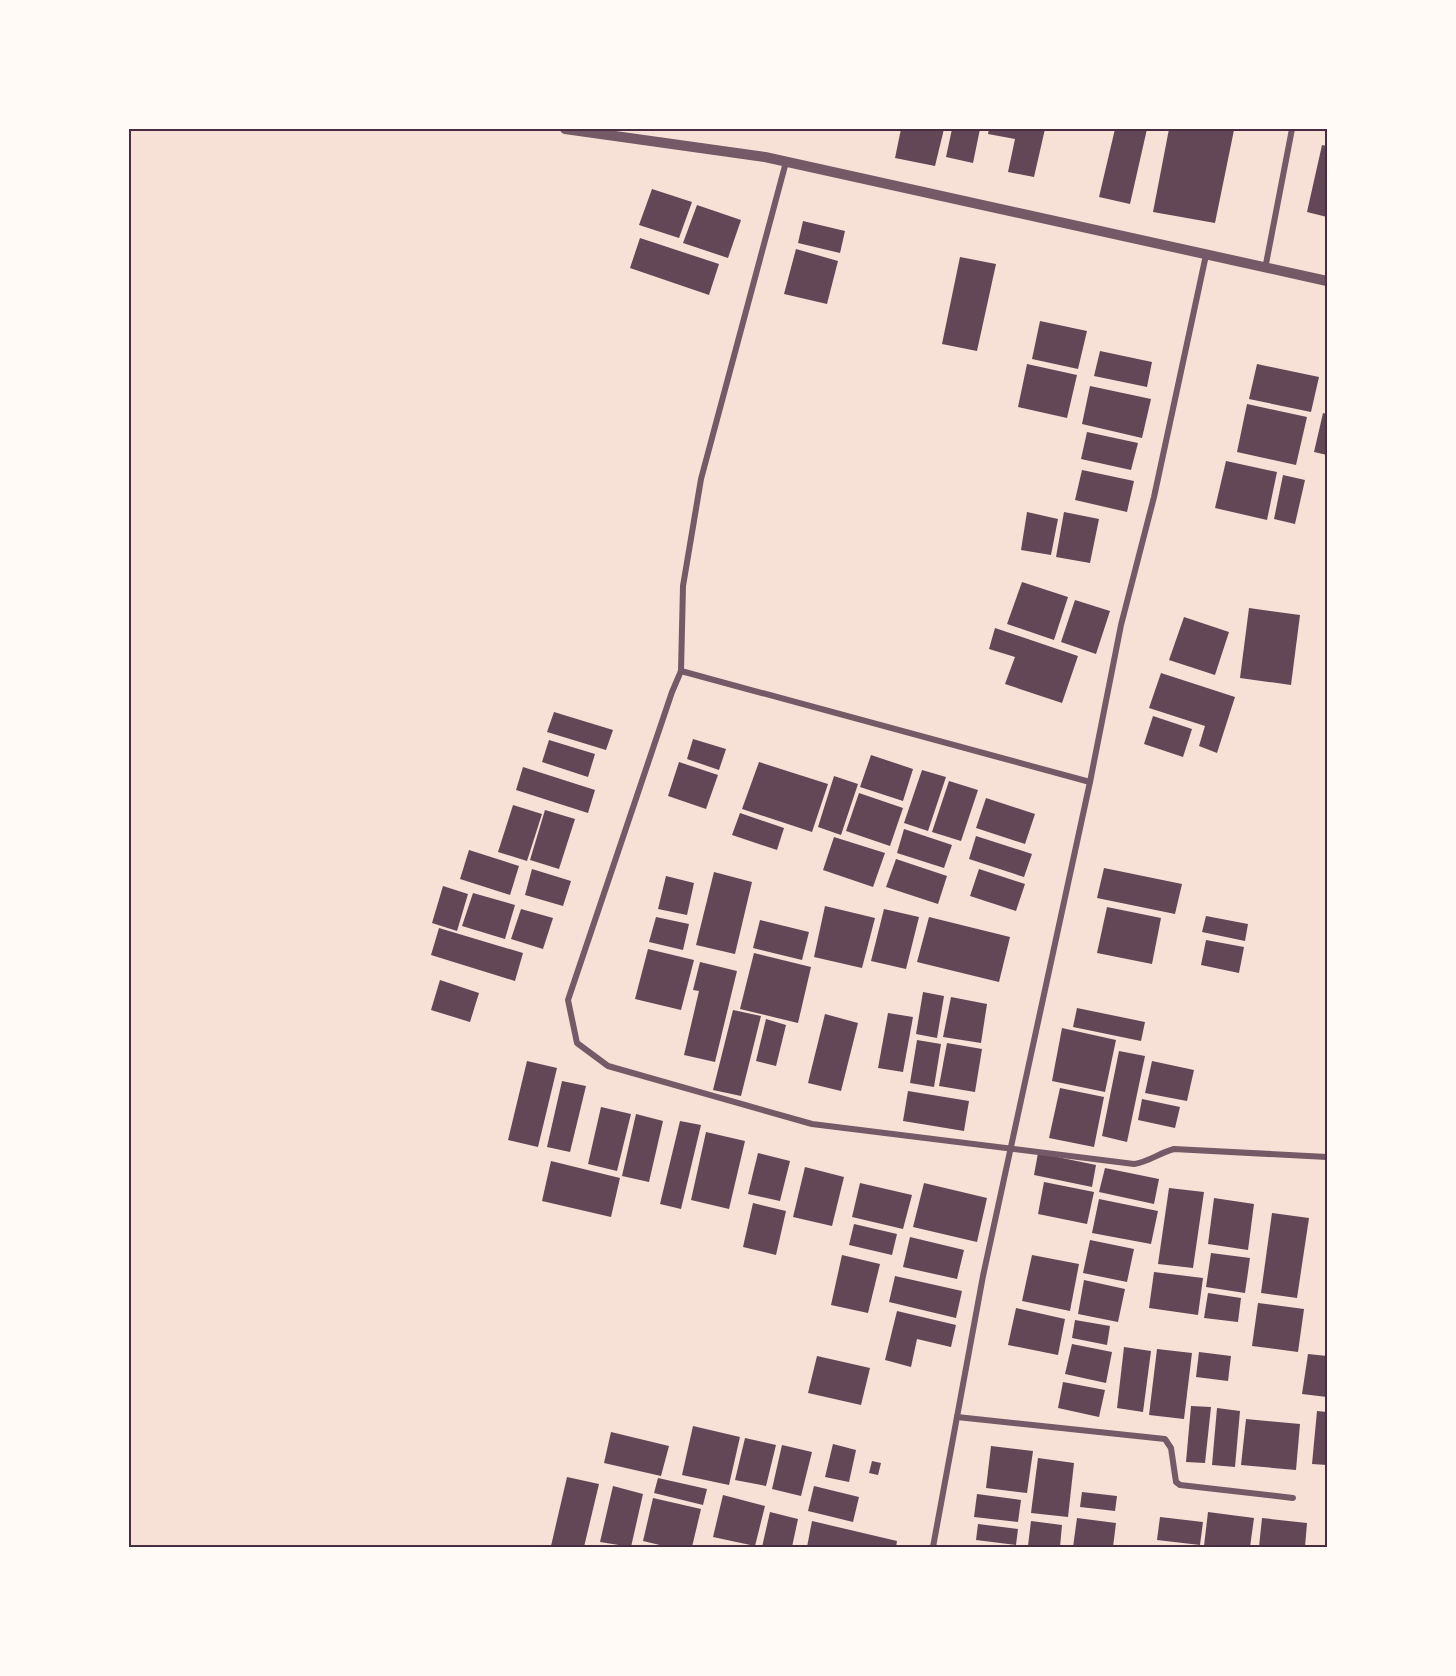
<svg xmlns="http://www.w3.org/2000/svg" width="1456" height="1676" font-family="'PT Sans Narrow',sans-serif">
<rect width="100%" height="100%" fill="#f7e1d7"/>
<!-- building -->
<g fill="#644757">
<polygon points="901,129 944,129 935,166 895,158"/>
<polygon points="952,129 980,129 973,163 946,157"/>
<polygon points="989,129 1045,129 1034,177 1008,172 1015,139 988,134"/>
<polygon points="1115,129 1147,129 1130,204 1099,197"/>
<polygon points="1169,129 1234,130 1215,223 1153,212"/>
<polygon points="1322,145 1327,146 1327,217 1307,212"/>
<polygon points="652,189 692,202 679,238 639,225"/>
<polygon points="697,205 741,220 728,258 683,243"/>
<polygon points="803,221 845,231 840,253 798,243"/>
<polygon points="640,238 719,264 709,295 630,268"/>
<polygon points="796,249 838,261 827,304 784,294"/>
<polygon points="960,257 996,264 977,351 942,344"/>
<polygon points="1040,321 1087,331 1078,369 1032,359"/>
<polygon points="1100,351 1152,362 1147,387 1094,376"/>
<polygon points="1027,364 1077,375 1067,418 1018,407"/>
<polygon points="1257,364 1319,377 1311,412 1249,399"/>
<polygon points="1090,386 1151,399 1142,438 1082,424"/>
<polygon points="1247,404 1307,417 1296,465 1237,452"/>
<polygon points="1323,413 1327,414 1327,455 1314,452"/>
<polygon points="1087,432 1138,443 1131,470 1081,459"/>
<polygon points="1226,461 1277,472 1267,520 1215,508"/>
<polygon points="1082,470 1134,481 1127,512 1075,500"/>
<polygon points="1283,475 1305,480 1295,524 1274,519"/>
<polygon points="1027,512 1058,519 1051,555 1021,550"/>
<polygon points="1064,512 1099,519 1090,563 1056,557"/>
<polygon points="1022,582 1068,597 1054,640 1007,624"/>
<polygon points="1075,600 1110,611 1096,654 1061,642"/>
<polygon points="1249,608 1300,615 1291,685 1240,678"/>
<polygon points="1184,617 1229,632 1215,675 1169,660"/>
<polygon points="995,628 1078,656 1062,703 1005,684 1015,657 989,649"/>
<polygon points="1161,673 1235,697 1217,753 1199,746 1205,726 1149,708"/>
<polygon points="554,712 613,730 606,750 547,732"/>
<polygon points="1153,716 1192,729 1183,757 1144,744"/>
<polygon points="693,739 726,749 719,770 687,759"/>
<polygon points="549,740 595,754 588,777 542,762"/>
<polygon points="871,755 913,769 903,801 860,787"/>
<polygon points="679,762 718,775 706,809 668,796"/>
<polygon points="759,762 828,784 812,832 742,809"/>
<polygon points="523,767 595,790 588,813 516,790"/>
<polygon points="922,770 946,777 928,831 904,823"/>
<polygon points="834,776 858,784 841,835 818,827"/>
<polygon points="949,781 978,790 961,841 932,832"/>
<polygon points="859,793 903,808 890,846 846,831"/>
<polygon points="986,798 1035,814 1025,844 976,828"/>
<polygon points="513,805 542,814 527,861 498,852"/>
<polygon points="545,810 575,819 559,869 530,860"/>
<polygon points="740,813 784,828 777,850 732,835"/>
<polygon points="904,829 952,845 944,868 897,853"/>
<polygon points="976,836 1032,854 1024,877 969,859"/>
<polygon points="834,837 885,853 873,887 823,870"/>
<polygon points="469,850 519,866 510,895 460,879"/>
<polygon points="896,859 947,876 938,904 886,887"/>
<polygon points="1104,868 1182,884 1175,914 1097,898"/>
<polygon points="532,869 571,881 563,906 525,895"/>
<polygon points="979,869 1025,884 1016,911 970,896"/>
<polygon points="714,872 752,882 735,954 696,945"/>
<polygon points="666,876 694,883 687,915 658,909"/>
<polygon points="443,886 468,894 457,931 432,923"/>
<polygon points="473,893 515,905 505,939 462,926"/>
<polygon points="825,906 875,918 862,968 814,957"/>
<polygon points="1107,907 1161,918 1152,964 1097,953"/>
<polygon points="521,909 553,918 543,949 511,939"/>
<polygon points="884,909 919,917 906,969 871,961"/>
<polygon points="1206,916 1248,924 1245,941 1202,932"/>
<polygon points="656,917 689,924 683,950 649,942"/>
<polygon points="929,917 1010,937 999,982 917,962"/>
<polygon points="760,920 809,932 802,960 753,948"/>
<polygon points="439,928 523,953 515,981 431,955"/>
<polygon points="1206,940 1244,947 1239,973 1201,965"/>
<polygon points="648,949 694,960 681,1010 635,999"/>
<polygon points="754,953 811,967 798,1023 740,1009"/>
<polygon points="700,962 737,971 715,1062 684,1055 699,991 693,990"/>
<polygon points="440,980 479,993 470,1022 431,1010"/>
<polygon points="923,992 944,996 937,1038 916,1034"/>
<polygon points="951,997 987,1004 981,1043 943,1037"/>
<polygon points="1077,1008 1145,1022 1141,1041 1073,1027"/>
<polygon points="733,1010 761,1016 741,1096 713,1090"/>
<polygon points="888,1013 913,1017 903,1072 878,1068"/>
<polygon points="825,1014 858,1023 841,1091 808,1083"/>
<polygon points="766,1019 786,1025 776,1066 756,1061"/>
<polygon points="1062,1028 1116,1040 1105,1092 1052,1081"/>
<polygon points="917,1040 941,1044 934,1087 910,1083"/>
<polygon points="947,1043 982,1049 975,1092 939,1086"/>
<polygon points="1119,1051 1145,1056 1127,1142 1102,1136"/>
<polygon points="527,1061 557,1068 538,1147 508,1140"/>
<polygon points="1152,1061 1194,1070 1187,1101 1145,1093"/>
<polygon points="562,1081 586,1086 570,1152 547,1147"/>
<polygon points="1060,1088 1104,1097 1094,1147 1049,1138"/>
<polygon points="908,1091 969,1101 964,1131 903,1121"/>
<polygon points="1142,1099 1180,1107 1175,1128 1138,1120"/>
<polygon points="601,1107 631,1114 617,1171 588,1164"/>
<polygon points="636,1114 663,1121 649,1182 622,1176"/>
<polygon points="680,1121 701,1125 681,1209 660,1204"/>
<polygon points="706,1132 745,1141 729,1209 691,1200"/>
<polygon points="758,1153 790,1161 780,1201 748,1194"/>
<polygon points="1038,1153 1096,1165 1092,1187 1034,1175"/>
<polygon points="551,1161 620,1178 611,1217 542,1201"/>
<polygon points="805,1167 844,1177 832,1226 793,1217"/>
<polygon points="1105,1168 1159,1179 1154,1204 1099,1192"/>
<polygon points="1044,1182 1094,1192 1087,1224 1038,1214"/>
<polygon points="860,1183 912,1195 903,1229 852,1217"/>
<polygon points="924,1183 987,1198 977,1242 913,1227"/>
<polygon points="1169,1188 1204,1192 1193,1268 1158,1264"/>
<polygon points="1214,1198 1254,1204 1248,1250 1208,1244"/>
<polygon points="1099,1199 1158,1211 1151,1244 1092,1233"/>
<polygon points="753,1203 786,1211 776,1255 743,1247"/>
<polygon points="1272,1213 1309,1218 1297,1298 1261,1293"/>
<polygon points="854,1224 897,1234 892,1255 849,1245"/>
<polygon points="910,1237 964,1250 957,1279 903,1267"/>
<polygon points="1090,1240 1134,1249 1127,1282 1083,1273"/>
<polygon points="1211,1253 1250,1258 1245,1293 1206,1287"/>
<polygon points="842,1255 880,1264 868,1313 831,1305"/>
<polygon points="1032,1255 1079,1264 1070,1311 1022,1301"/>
<polygon points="1154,1272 1203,1278 1198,1315 1149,1308"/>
<polygon points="895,1276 962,1291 956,1318 889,1302"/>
<polygon points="1084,1280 1125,1289 1118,1322 1078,1314"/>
<polygon points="1208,1293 1241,1298 1238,1322 1204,1318"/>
<polygon points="1258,1303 1304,1309 1298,1352 1252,1346"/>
<polygon points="1016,1308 1065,1319 1058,1355 1008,1345"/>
<polygon points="897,1311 956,1325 951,1347 917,1339 911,1367 885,1360"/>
<polygon points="1075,1320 1110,1326 1107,1345 1072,1338"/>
<polygon points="1072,1344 1112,1352 1106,1383 1065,1374"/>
<polygon points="1124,1347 1151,1351 1143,1412 1117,1408"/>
<polygon points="1157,1349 1192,1353 1184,1419 1149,1415"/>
<polygon points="1199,1352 1231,1356 1228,1381 1196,1377"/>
<polygon points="1308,1354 1327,1356 1327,1397 1302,1394"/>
<polygon points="817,1356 870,1368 861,1405 808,1393"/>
<polygon points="1063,1382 1105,1390 1099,1417 1058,1408"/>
<polygon points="1191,1406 1211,1407 1205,1463 1186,1462"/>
<polygon points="1217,1408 1240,1411 1235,1467 1212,1465"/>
<polygon points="1317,1411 1327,1412 1327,1465 1312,1464"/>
<polygon points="1246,1419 1300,1424 1296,1470 1241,1465"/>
<polygon points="693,1426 740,1437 729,1485 682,1475"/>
<polygon points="611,1432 669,1446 661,1476 604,1463"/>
<polygon points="745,1438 776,1445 766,1486 735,1480"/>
<polygon points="833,1444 856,1450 849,1482 825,1477"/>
<polygon points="782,1445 812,1452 801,1496 772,1489"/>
<polygon points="991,1446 1033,1451 1027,1493 986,1488"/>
<polygon points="1038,1458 1074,1463 1068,1517 1031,1513"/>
<polygon points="872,1461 881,1463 878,1475 869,1473"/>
<polygon points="567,1477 599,1484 584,1547 551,1546"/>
<polygon points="658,1478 707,1489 703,1505 654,1493"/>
<polygon points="613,1486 643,1494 631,1547 600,1542"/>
<polygon points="814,1486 859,1497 853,1522 808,1511"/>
<polygon points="1082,1492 1117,1496 1115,1511 1080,1507"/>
<polygon points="977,1494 1021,1500 1018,1522 974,1517"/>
<polygon points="723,1495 765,1506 755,1546 713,1537"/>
<polygon points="653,1498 701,1509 692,1547 668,1547 643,1541"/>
<polygon points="770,1512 798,1519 792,1547 762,1547"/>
<polygon points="1208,1512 1254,1518 1250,1547 1204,1546"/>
<polygon points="1160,1517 1203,1522 1200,1545 1157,1540"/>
<polygon points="1077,1518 1116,1523 1113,1547 1073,1547"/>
<polygon points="1262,1518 1307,1523 1305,1547 1259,1547"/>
<polygon points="812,1521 897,1541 896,1547 807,1547"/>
<polygon points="1031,1521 1062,1525 1060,1547 1028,1546"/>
<polygon points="978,1524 1018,1529 1016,1545 976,1540"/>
</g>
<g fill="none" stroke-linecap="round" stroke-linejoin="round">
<!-- minor -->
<g stroke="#755966" stroke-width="6">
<path d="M786 162 701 479 683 586 681 671 672 692 568 1000 577 1043 608 1066 812 1124 1134 1164C1149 1162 1159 1153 1174 1149L1327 1157"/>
<polyline points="1265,269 1292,129"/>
<polyline points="681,671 1090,782"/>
<polyline points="957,1417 1165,1439 1171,1448 1176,1482 1180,1485 1293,1498"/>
<polyline points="933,1547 983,1276 1090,782 1121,625 1154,497 1206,255"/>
</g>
<!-- tertiary -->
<polyline stroke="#755966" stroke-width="10" points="565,129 765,157 1327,281"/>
</g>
<!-- border -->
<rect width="1456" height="1676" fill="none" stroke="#fffaf5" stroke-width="261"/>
<rect x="130" y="130" width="1196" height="1416" fill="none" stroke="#4a2c40" stroke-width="2"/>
</svg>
